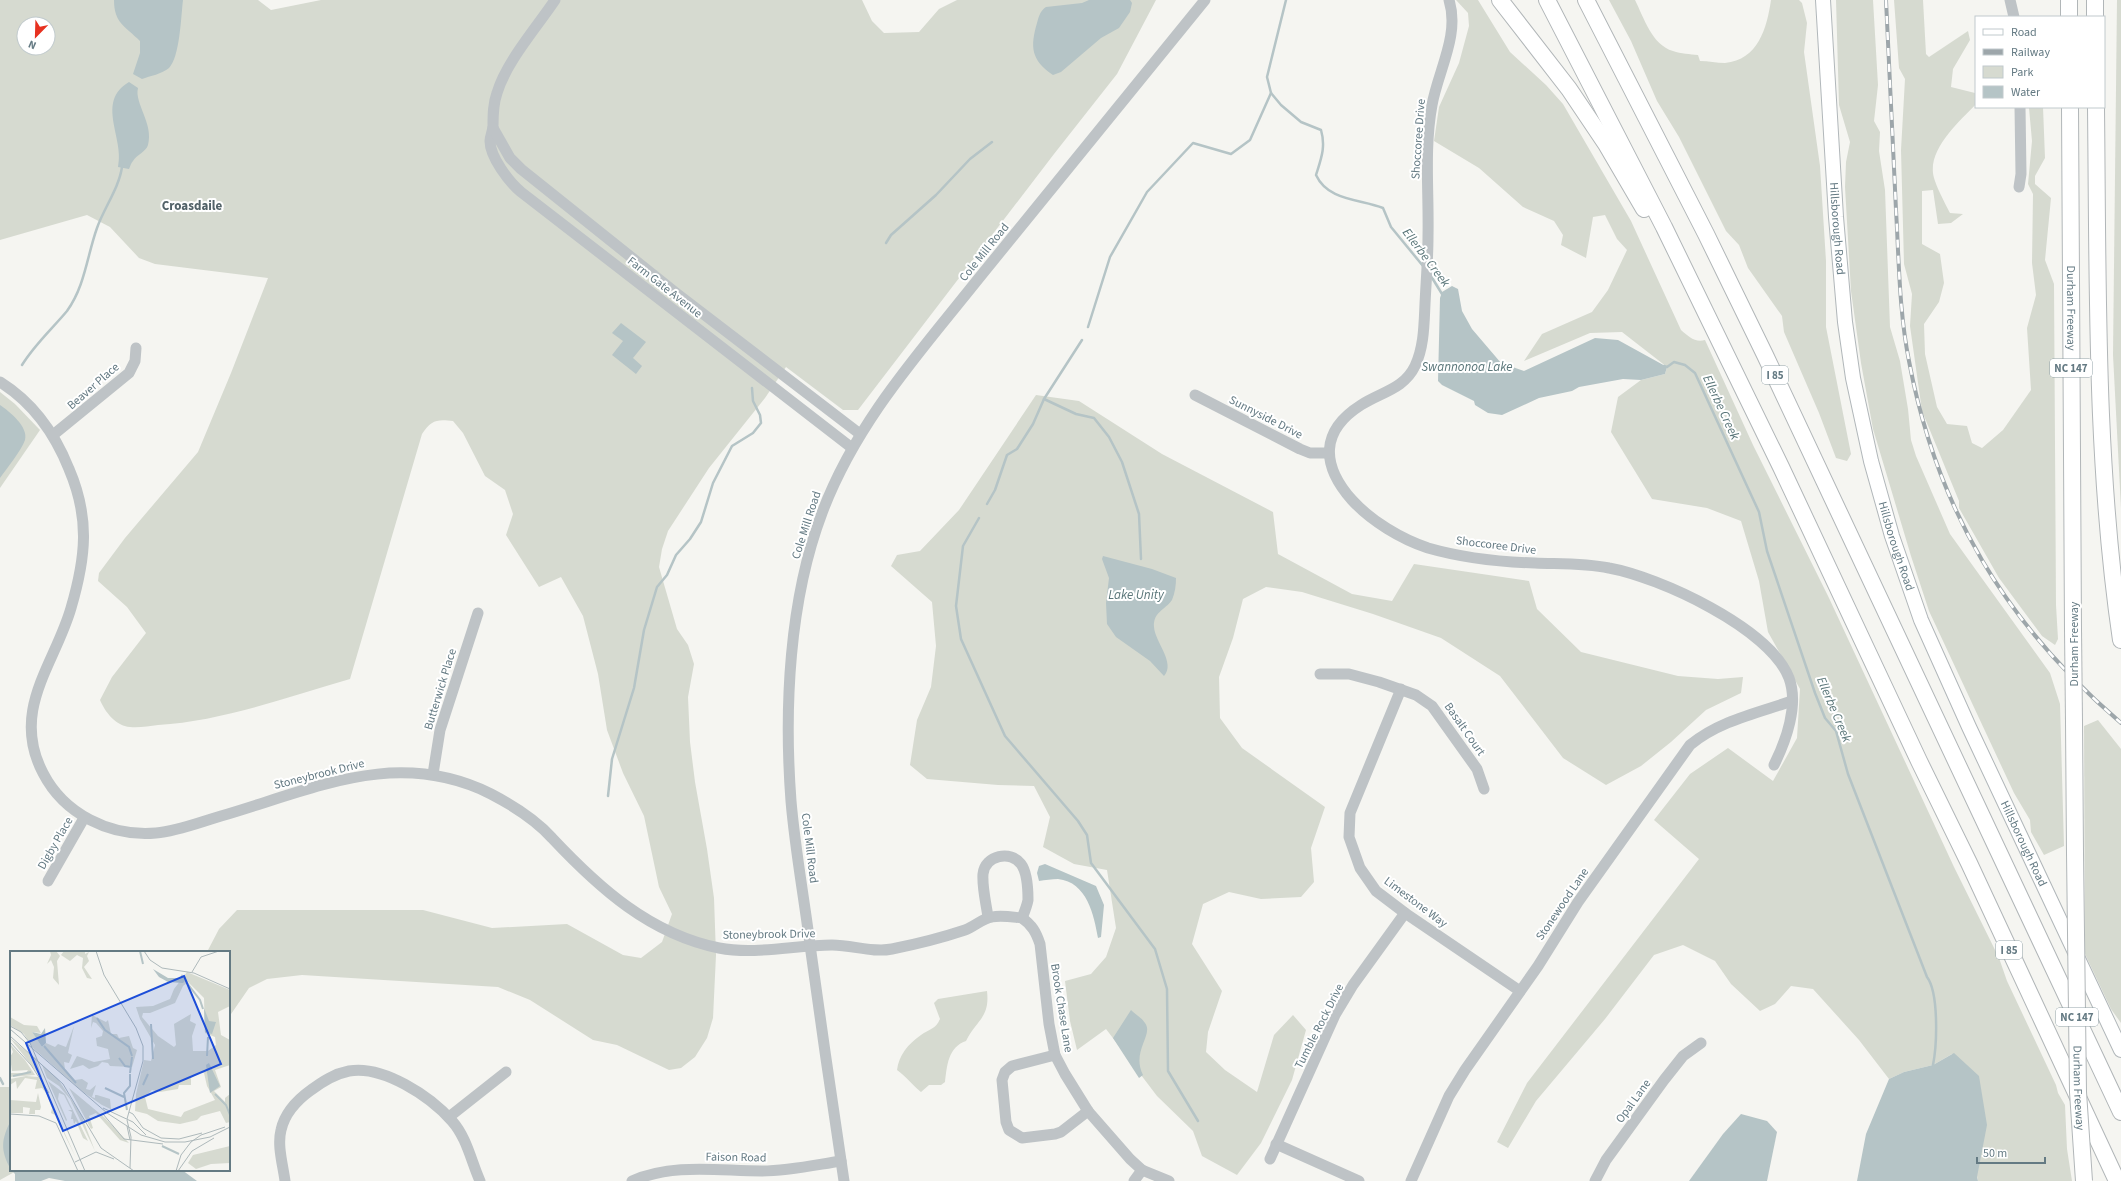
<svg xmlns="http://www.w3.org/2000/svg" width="2121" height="1181" font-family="'Source Sans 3',sans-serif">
<rect width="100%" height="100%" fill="#f5f5f1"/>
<!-- green -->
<g fill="#d6dad0" fill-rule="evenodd">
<path d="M0 0H258L271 10 321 0H862L872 21 884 33 919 32 939 9 957 0H1156L1117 74 1054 154 858 410H843L786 367 765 398 709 468 668 531 662 549 659 567 677 629 688 645 694 664 688 697 690 742 695 782 707 849 714 898 716 955 713 1018 707 1038 695 1057 681 1068 669 1070 617 1045 593 1040 530 1000 498 987 302 975 267 979 249 988 229 1017V952H207L219 929 237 910H423L492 928 567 924 623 955 641 958 662 942 672 914 659 887 644 816 623 773 607 730 598 674 583 616 561 577 539 587 506 535 513 514 505 490 485 476 463 433 453 421C437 419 431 420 422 434L350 679C288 697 222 721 158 725 149 726 139 728 130 727 116 726 105 712 100 700L112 677 146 633 127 607 98 581 99 573 125 538 198 452 231 373 268 278 155 264 139 258 110 227 87 215 0 240ZM24 24H48V48H24Z"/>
<path d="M1456 0H1478L1510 52 1546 85 1563 104 1631 221 1681 330C1688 336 1695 343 1705 340L1753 445 1829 598 1954 867 1999 958 2007 981 2056 1085 2058 1093 2065 1105 2067 1149 2072 1181H1978L1952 1054 1933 1065 1904 1072 1889 1079 1859 1040 1813 989 1791 986 1775 1004 1760 1011 1731 984 1715 961 1683 945 1654 955 1605 1019 1536 1101 1508 1148 1497 1142 1527 1083 1699 859 1654 820 1690 774 1728 748 1773 781 1797 738 1800 689 1768 632 1759 581 1741 521 1707 508 1652 499 1611 432 1618 397 1641 380 1665 374 1667 367 1622 332 1590 333 1524 361 1542 334 1592 312 1608 290 1627 250 1617 239 1605 215 1593 217 1586 258 1561 245 1563 235 1554 221 1523 207 1479 168 1434 141 1439 107 1459 63 1469 26 1468 13Z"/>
<path d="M1609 0H1635C1644 18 1652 45 1673 51 1681 54 1690 54 1698 55L1700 61C1708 61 1717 63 1725 63 1758 60 1767 28 1771 0H1799L1802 3 1807 23 1804 52 1820 166 1826 261V327L1851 454 1847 461 1836 458 1819 413 1784 332 1782 316 1748 268 1739 245 1726 231 1679 137 1657 101 1631 41Z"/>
<polygon points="1836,0 1873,0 1878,85 1874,121 1880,132 1879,151 1885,190 1890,327 1900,361 1908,409 1911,440 1916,456 1950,534 2050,673 2060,704 2064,846 2044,855 2031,832 2030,820 2014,793 1929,611 1911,556 1873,429 1861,363 1851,291 1845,187 1846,162 1850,142 1839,105"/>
<path d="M1894 0H1923L1926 54 1929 57 1968 31 1970 40 1953 69 1951 87 1975 93 1976 104C1960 121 1930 147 1933 173 1934 183 1945 203 1950 213L1963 214 1951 223 1938 224 1933 190 1922 191V244L1940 254 1944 283 1939 302 1924 324 1925 354 1937 407 1947 424 1967 426 1972 443 1982 448 2003 430 2031 390 2027 328 2036 295 2032 263 2033 194 2028 184 2032 141 2029 108 2043 107 2045 158 2035 176V184L2051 198 2045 260 2054 284 2056 605 2058 639 2055 645 2042 636 1999 578 1959 508V501L1922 411 1910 326 1912 294 1904 264 1901 150 1905 79 1899 68Z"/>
<polygon points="2117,0 2121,0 2121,508 2113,355"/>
<polygon points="0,392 15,404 40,430 0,488"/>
<polygon points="1036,395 1079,401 1162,454 1273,512 1278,554 1352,594 1392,601 1414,564 1529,581 1537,609 1581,652 1678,676 1718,679 1743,677 1741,693 1706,710 1671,742 1641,766 1606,785 1563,758 1500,676 1441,638 1373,614 1302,592 1266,587 1243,599 1233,638 1219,677 1220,718 1242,748 1325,807 1311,848 1314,882 1301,897 1261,899 1229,892 1203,904 1192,944 1222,991 1208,1032 1206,1052 1225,1070 1257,1092 1274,1035 1293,1015 1306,1030 1292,1080 1261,1143 1237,1175 1202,1156 1193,1131 1157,1096 1106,1029 1077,1050 1070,1021 1065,981 1091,974 1106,957 1116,928 1107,870 1074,864 1043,847 1050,817 1034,786 998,785 927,779 910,765 917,720 931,687 936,646 932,602 891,566 897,555 920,551 959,510"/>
<polygon points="2098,720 2121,749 2121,1023 2111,1009 2085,954 2084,726"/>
<path d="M987 991C990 1018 977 1019 966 1041 948 1047 947 1066 945 1082L941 1085H929L921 1092C912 1085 907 1077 897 1070 899 1055 908 1044 921 1035 929 1029 936 1029 940 1019L934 1003 938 999Z"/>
<polygon points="0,1087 11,1087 11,1170 18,1170 0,1180"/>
</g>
<!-- water -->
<g fill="#b5c4c6">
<path d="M114 0H183C181 16 180 57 169 68 162 74 150 76 142 79L133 74 140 53V41C125 26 114 23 114 0Z"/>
<path d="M1089 0H1130L1132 3 1130 12 1119 28 1101 38 1061 72 1053 75C1031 60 1030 47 1037 23 1039 16 1040 11 1046 7L1082 3Z"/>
<path d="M129 82 138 88C134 103 154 124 148 145 146 152 136 155 133 161 131 163 130 167 129 169L118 167C125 138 95 102 129 82Z"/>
<polygon points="1452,286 1458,289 1462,311 1472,329 1501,363 1524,371 1595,338 1618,340 1667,367 1665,374 1641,380 1623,379 1579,387 1572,391 1539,398 1502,415 1488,413 1475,405 1474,401 1442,385 1438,381 1440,298 1442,292"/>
<polygon points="621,323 646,342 633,358 642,366 636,374 612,355 623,341 612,333"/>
<path d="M0 405C9 411 29 427 25 440 21 451 7 468 0 478Z"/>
<path d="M1103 556 1152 569 1176 578C1176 585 1175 593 1172 600 1165 610 1153 612 1154 627 1155 642 1176 663 1164 676L1150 661 1116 637 1107 624 1106 603 1109 578 1102 559Z"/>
<path d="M1045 864 1096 886 1104 905 1101 937 1098 938C1094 915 1087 882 1058 879 1052 879 1045 880 1039 881L1037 873 1039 866Z"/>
<path d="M1131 1010C1135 1014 1142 1018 1145 1023 1154 1035 1131 1051 1143 1075L1139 1078 1113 1038Z"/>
<polygon points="1954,1053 1979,1076 1987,1125 1977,1177 1978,1181 1857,1181 1866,1134 1889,1079 1904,1072 1933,1065"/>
<polygon points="1741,1114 1767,1121 1777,1132 1767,1181 1689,1181 1723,1134"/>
<path d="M11 1120V1170C0 1150 1 1140 11 1120Z"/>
<polygon points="11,1170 182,1170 197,1181 65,1181 49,1178 41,1181 15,1181 15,1174"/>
</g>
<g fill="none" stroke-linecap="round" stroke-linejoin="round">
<!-- stream -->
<g stroke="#b5c4c6" stroke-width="2.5">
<path d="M1286 0 1267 77 1271 93 1281 105 1301 122 1321 130C1326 147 1321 159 1316 175 1328 201 1360 199 1383 208L1391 227 1423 266"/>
<polyline points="886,243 891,235 936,195 970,159 992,142"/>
<polyline points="1431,276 1442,294"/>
<polyline points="1088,327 1110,257 1147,192 1193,143 1231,154 1250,140 1271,93"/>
<path d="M22 365C35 344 52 329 67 311 85 286 87 256 97 228 104 208 119 188 122 167"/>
<path d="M1664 366 1667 367 1674 362 1685 365 1695 373 1759 512 1767 551 1815 693 1825 718 1836 731 1848 774 1927 977C1939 993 1937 1045 1933 1065"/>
<polyline points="1044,399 1076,414 1094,418 1109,437 1122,462 1139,514 1141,559"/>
<polyline points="987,504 995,490 1007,455 1017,449 1033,424 1044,399 1082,340"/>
<polyline points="979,518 963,546 956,606 961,639 1005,736 1078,821 1087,835 1091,863 1155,949 1167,989 1168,1071 1198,1121"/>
<polyline points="608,796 612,759 634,688 644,630 657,587 667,575 676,555 690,539 701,522 713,483 732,446 753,433 761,423 760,415 753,401 752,388"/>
<polyline points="0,1078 3,1084"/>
</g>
<defs>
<g id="major">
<path id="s1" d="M1823 0 1836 217 1845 322 1853 378 1871 461 1892 536 1921 620 1969 727 2121 1050"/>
</g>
<g id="highway">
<polyline points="1500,0 1569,89 1606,144 1644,209"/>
<polyline points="1547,0 1664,227 1781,467 1919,761 1969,863 2117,1181"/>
<polyline points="1586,0 1706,234 1765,355 2121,1112"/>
<polyline points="2069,0 2069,17"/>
<polyline points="2095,0 2095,17"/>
<path id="s2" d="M2070 107 2073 629"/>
<path d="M2096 107C2098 285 2095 463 2121 640"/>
<polyline points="2074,722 2075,853"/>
</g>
</defs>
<!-- major casing -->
<use href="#major" stroke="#b1b7ba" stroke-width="16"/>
<!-- highway casing -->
<use href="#highway" stroke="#b1b6b8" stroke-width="18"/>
<!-- minor -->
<g stroke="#bec3c6" stroke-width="11">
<path d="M555 0C537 27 506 62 497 93 493 104 493 115 493 126 493 131 490 136 490 141 490 157 509 182 521 192L852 448"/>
<path d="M1449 0C1460 35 1438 71 1432 105 1424 148 1429 193 1428 236 1428 259 1426 282 1425 304 1424 325 1424 347 1415 366 1404 389 1381 392 1361 405 1320 431 1321 465 1352 500 1371 521 1401 539 1428 548 1463 558 1499 562 1535 563 1560 564 1585 563 1609 568 1659 577 1770 628 1789 678 1799 705 1786 741 1774 765"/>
<polyline points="2010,0 2014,17"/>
<polyline points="493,128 510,158 521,169 676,293 860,434"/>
<polyline points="2019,187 2021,174 2020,107"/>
<path d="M0 382C32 402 55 434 69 469 90 518 86 557 71 608 55 664 10 710 43 773 64 814 110 837 156 833 178 831 200 822 221 816 314 789 397 747 491 794 514 806 535 819 552 838 599 888 650 934 719 948 756 955 795 945 832 945 853 945 872 953 892 949 917 944 941 938 965 930 974 927 983 918 992 917 1001 915 1012 917 1022 918"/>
<polyline points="1195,395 1300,449 1310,453 1328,453"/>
<polyline points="53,435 129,373 135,361 136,348"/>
<polyline points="1320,674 1349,674 1379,682 1416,695 1432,706 1477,769 1484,789"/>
<polyline points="1401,689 1350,813 1349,837 1360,868 1376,891 1405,913 1520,991"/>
<polyline points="433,774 440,730 478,613"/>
<polyline points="48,881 84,818"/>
<path d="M988 917C986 903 982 887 983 874 985 855 1011 850 1021 864 1027 872 1028 891 1028 900 1027 906 1024 913 1022 918"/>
<path d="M1022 918C1032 925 1036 932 1040 944L1049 1024 1055 1055 1065 1074 1088 1111 1130 1159 1142 1170 1169 1181"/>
<polyline points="1055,1055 1012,1066 1005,1072 1002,1080 1006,1122 1009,1130 1022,1138 1055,1134 1061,1132 1088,1111"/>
<polyline points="449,1117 506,1072"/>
<polyline points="1276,1144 1359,1181"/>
<polyline points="1270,1159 1335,1015 1353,985 1405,913"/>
<path d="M285 1181C283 1165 277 1146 281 1130 285 1112 297 1100 311 1090 323 1081 334 1074 349 1071 383 1065 430 1096 452 1121 467 1138 471 1161 480 1181"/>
<path d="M632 1181C674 1163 718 1171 762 1171 789 1171 815 1165 841 1161"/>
<path d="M844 1181C832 1102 821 1024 810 945 804 897 795 849 791 801 784 708 789 600 822 513 856 422 920 352 979 278 1054 185 1130 93 1205 0"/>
<polyline points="1134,1181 1142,1170"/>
<path d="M1411 1181 1449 1096 1465 1070 1538 966 1578 902 1690 745C1719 721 1757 713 1792 701"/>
<polyline points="1595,1181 1606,1160 1664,1080 1683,1056 1701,1043"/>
</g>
<!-- major -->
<use href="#major" stroke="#fff" stroke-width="14"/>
<!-- highway -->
<use href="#highway" stroke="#fff" stroke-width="16"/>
<defs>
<path id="rail" d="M1886 0C1889 70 1893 140 1896 210 1899 260 1899 311 1909 361 1937 510 2006 624 2121 723"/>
</defs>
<!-- rail casing -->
<use href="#rail" stroke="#9da6aa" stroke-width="4"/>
<!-- rail -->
<use href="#rail" stroke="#fff" stroke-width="2.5" stroke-dasharray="8" stroke-linecap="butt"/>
<defs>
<g id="highway-bridge">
<polyline points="2073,629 2074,722"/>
<path id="s3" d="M2075 853 2078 1092 2084 1181"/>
</g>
</defs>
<!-- highway-bridge casing -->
<use href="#highway-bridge" stroke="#b1b6b8" stroke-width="18" stroke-linecap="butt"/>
<!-- highway-bridge -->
<use href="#highway-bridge" stroke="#fff" stroke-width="16"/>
</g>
<g text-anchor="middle" stroke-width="4" stroke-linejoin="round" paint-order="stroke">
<!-- shield labels -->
<g fill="#fff" stroke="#92a2a8" stroke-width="1">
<rect x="2050" y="359" width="42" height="18" rx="3"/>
<rect x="1762" y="366" width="26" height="18" rx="3"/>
<rect x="1996" y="941" width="26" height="18" rx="3"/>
<rect x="2056" y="1008" width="42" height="18" rx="3"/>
</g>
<g font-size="11" font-weight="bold" fill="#647a83">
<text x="2071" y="372">NC 147</text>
<text x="1775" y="379">I 85</text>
<text x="2009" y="954">I 85</text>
<text x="2077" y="1021">NC 147</text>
</g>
<!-- street labels -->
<g font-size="12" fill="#647a83" stroke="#fff">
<text transform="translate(1418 139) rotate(-86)" y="4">Shoccoree Drive</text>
<text dy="4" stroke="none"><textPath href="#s1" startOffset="229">Hillsborough Road</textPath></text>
<text transform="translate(984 252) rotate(-51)" y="4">Cole Mill Road</text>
<text transform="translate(665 287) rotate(38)" y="4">Farm Gate Avenue</text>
<text dy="4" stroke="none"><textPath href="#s2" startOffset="201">Durham Freeway</textPath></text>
<text transform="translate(93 386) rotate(-41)" y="4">Beaver Place</text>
<text transform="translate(1266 417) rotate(27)" y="4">Sunnyside Drive</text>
<text transform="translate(806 525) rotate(-72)" y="4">Cole Mill Road</text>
<text transform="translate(1496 545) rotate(7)" y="4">Shoccoree Drive</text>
<text dy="4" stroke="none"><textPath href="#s1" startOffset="553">Hillsborough Road</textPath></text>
<text transform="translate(2074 644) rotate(-90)" y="4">Durham Freeway</text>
<text transform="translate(440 689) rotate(-73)" y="4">Butterwick Place</text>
<text transform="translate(1465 729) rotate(55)" y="4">Basalt Court</text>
<text transform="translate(319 774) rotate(-14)" y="4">Stoneybrook Drive</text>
<text transform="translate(55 843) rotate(-60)" y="4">Digby Place</text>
<text dy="4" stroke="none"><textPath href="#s1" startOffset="877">Hillsborough Road</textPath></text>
<text transform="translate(810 848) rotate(83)" y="4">Cole Mill Road</text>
<text transform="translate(1416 902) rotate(37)" y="4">Limestone Way</text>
<text transform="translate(1562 904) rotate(-56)" y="4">Stonewood Lane</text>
<text transform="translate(769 934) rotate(-1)" y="4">Stoneybrook Drive</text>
<text transform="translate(1062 1008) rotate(81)" y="4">Brook Chase Lane</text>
<text transform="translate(1319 1026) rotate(-63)" y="4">Tumble Rock Drive</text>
<text dy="4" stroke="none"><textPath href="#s3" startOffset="235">Durham Freeway</textPath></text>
<text transform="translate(1633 1101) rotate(-54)" y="4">Opal Lane</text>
<text transform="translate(736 1157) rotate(1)" y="4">Faison Road</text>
</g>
<!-- neighbourhood labels -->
<g font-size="13" font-weight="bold" fill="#526268" stroke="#fff">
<text x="192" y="210">Croasdaile</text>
</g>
<!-- water labels -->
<g font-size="13" font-style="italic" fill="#5a7679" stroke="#fff">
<text transform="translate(1427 257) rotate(53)" y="5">Ellerbe Creek</text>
<text x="1467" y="371">Swannonoa Lake</text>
<text transform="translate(1722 407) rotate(65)" y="5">Ellerbe Creek</text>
<text x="1136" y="599">Lake Unity</text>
<text transform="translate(1835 709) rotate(67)" y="5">Ellerbe Creek</text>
</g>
</g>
<!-- overview -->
<g transform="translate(10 951)">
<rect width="220" height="220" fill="#f5f5f1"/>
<path d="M40 0H46L50 5 47 10 49 34 43 27 44 16 41 9 37 13 41 4ZM54 0H75V3L79 1 77 5 79 10 74 16 82 28 77 27 72 17 73 7 67 4 60 10 51 4ZM177 21 220 39V55L208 61 211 84 220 89V114L205 119 211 136 204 140 215 151V147L220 143V171L216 172 210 160 191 165 187 169 170 173 148 170 137 163 125 160 126 143 134 109 141 110 145 94 130 68 126 56 143 55 160 48 164 38ZM178 31 194 47 195 82 205 86 206 94 198 100H183L182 85 186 73 180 70 181 63 164 73 166 94 164 96 148 85 132 66 133 62H140L165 52 173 35ZM191 121 194 122 197 135 205 149 174 161 171 166 138 158 135 146 142 139 150 141 168 138 169 134H181V127ZM82 64 96 71 98 69 101 83H107L109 87 119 85 123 97 127 99 122 116 100 115 98 112 92 111 88 115 79 118 73 114 60 118 67 105 84 111 100 108 98 98 87 95 86 87 92 85 93 80 86 72 83 71 81 77ZM0 66 14 74 27 75 31 82 22 81 32 96 36 92 45 96 48 93 56 96 64 75 58 102 62 104 59 112 54 111 55 118 65 129 72 128 78 132 76 138 80 139 86 134 82 146 85 147V144H87L100 148 101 158 115 165 92 154 73 141 22 96 14 83 0 74ZM0 87 26 108 32 126 29 124ZM0 93 15 109 25 124 0 126V122H16L18 119 2 120 0 106 3 101ZM32 114 48 128 71 163 85 200 60 148 49 135 37 127ZM16 125 28 126 33 134 66 207 45 164 41 162 42 157 36 142 32 137 25 138 27 129 15 127 7 138 6 130 0 134V128ZM38 130 55 143 78 190 73 187 66 170 64 173 63 168H61L62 161 58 159H62L60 156 54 144 49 142 48 148 57 169 56 170ZM59 137 95 167 119 192 110 189 86 162 79 165 83 177 81 178ZM28 142 31 156 30 159H25V163H19L20 157 13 156V162H1L0 149 26 151ZM220 195V212L201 213 186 218 178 212 183 204Z" fill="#d6dad0" fill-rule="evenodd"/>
<path d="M143 18 158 27H170L172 23 175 30 173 32 158 31 149 26ZM194 57 199 70 206 71 202 83 195 81ZM35 77 36 92 32 96 22 81 31 83ZM199 112 210 135 200 142 196 114Z" fill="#b5c4c6"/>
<path fill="none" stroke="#b5c4c6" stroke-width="2" d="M130 0 133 13M177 32 190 49 193 58M87 67 95 79 119 96 122 105M141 73 143 108M34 95 66 132M197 105 198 86M109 107 115 115 121 116M120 122 122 106M3 125 21 121M133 134 138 123M95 137 114 146M205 143 216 154 220 164M117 159 114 142 120 135V123M152 195 169 203"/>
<path fill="none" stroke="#aeb9bb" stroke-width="1" d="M86 0 94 24 126 77 133 95V110L117 168M134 0 140 9 152 17 184 22 220 38M182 21 191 6 209 0M0 75 11 81 20 92 75 220M0 78 97 162 131 184 155 191H175L200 186 220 176M0 85 53 133 91 197 124 220M0 91 21 114 39 142M93 157 123 171 136 184M119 161 123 163 133 177 151 187 169 188 192 182M0 163 29 165 46 172 68 220M93 163 114 188 153 193M117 169 121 186 120 217M117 175 120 189M65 211 86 201 104 208M166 220 171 204 181 191 191 184 215 176M168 220 182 200 204 187"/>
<path fill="#1d4ed8" fill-opacity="0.15" stroke="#1d4ed8" stroke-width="2" d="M174 25 211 113 53 180 16 92Z"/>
<rect width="220" height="220" fill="none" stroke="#647a83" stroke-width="2"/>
</g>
<!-- legend -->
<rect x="1975" y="16" width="130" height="92" fill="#ffffff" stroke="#c1cacd"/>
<rect x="1983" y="29" width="20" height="6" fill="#ffffff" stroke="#c1cacd"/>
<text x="2011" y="36" font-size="12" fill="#647a83">Road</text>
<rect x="1983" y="49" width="20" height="6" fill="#9da6aa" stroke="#c1cacd"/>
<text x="2011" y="56" font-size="12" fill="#647a83">Railway</text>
<rect x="1983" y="66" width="20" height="12" fill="#d6dad0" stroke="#c1cacd"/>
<text x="2011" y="76" font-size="12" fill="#647a83">Park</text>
<rect x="1983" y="86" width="20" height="12" fill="#b5c4c6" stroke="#c1cacd"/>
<text x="2011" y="96" font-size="12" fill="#647a83">Water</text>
<!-- north arrow -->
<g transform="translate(36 36) rotate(203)"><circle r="19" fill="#ffffff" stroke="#c1cacd"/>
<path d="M0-3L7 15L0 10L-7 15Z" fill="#e73120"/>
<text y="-6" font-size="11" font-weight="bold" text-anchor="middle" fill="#647a83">N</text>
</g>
<!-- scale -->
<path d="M1977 1157v6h68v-6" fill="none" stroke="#647a83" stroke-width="2"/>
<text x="1983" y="1157" font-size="12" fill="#647a83" stroke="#ffffff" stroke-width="3" paint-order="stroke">50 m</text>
</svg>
